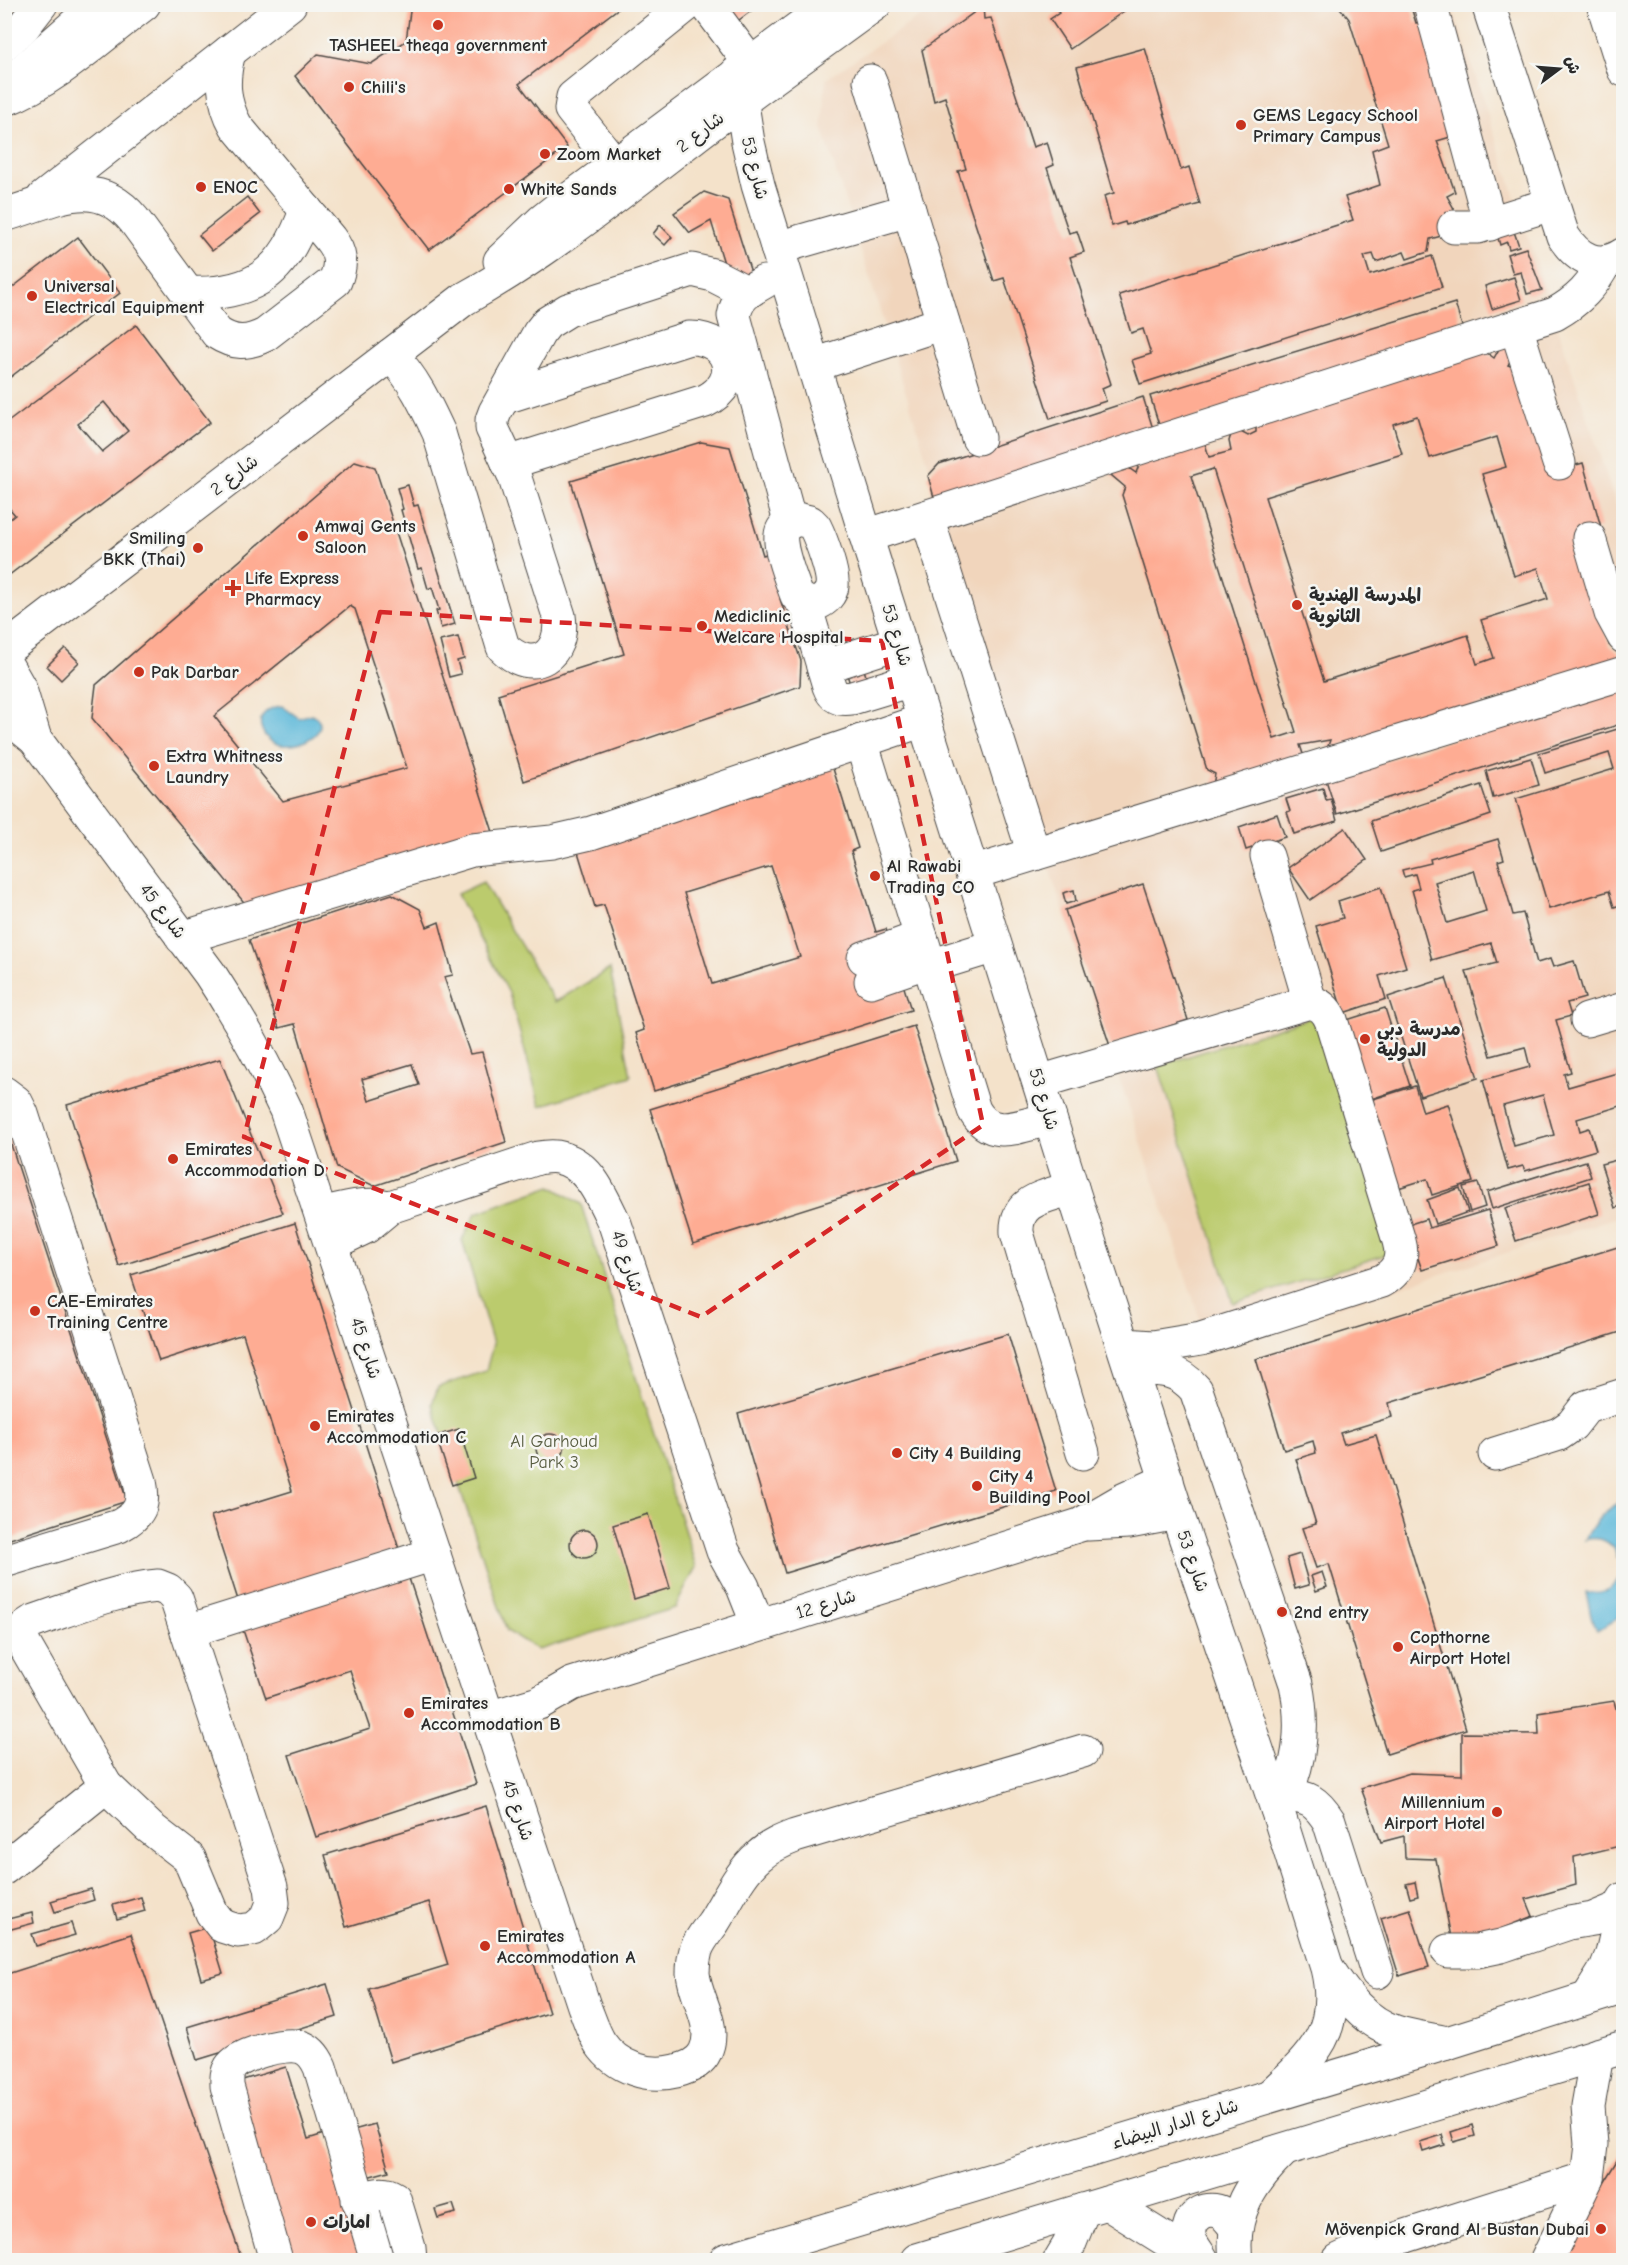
<svg xmlns="http://www.w3.org/2000/svg" width="1628" height="2265" font-family="'Comic Neue','Playpen Sans Arabic',sans-serif">
<rect width="100%" height="100%" fill="#f6f6f2"/>
<filter id="ink" filterUnits="userSpaceOnUse"><feTurbulence type="fractalNoise" baseFrequency=".0167" numOctaves="2"/><feDisplacementMap in="SourceGraphic" scale="12" xChannelSelector="R" yChannelSelector="G"/><feConvolveMatrix kernelMatrix="1 2 1 2 8 2 1 2 1" color-interpolation-filters="sRGB"/></filter>
<filter id="wash" filterUnits="userSpaceOnUse"><feTurbulence type="fractalNoise" baseFrequency=".008" numOctaves="4" result="noise"/><feDisplacementMap in="SourceGraphic" scale="24" xChannelSelector="R" yChannelSelector="G"/><feGaussianBlur stdDeviation="1.35" result="paint"/><feColorMatrix in="noise" values="0 0 0 0 0 0 0 0 0 0 0 0 0 0 0 0 0 1.4 0 .05"/><feComposite in="paint" operator="in"/></filter>
<g filter="url(#wash)">
<rect width="100%" height="100%" fill="#f4e2ca"/>
<!-- built -->
<polygon fill="#f1d5bc" points="937,5 1452,5 1623,526 1623,1215 1210,1349 1047,862 941,504 822,127 826,79"/>
<!-- green -->
<g fill="#bbcb6d" stroke="#737b4c" stroke-width="1.5">
<polygon points="483,882 555,1002 610,969 631,1076 540,1106 509,993 457,894"/>
<polygon points="1319,1015 1394,1252 1233,1303 1158,1066"/>
<polygon points="551,1186 581,1204 696,1567 675,1608 538,1650 507,1631 432,1404 438,1387 486,1371 493,1344 462,1240 476,1213"/>
</g>
<!-- water -->
<g fill="#5bb8d9" stroke="#437282" stroke-width="1.5">
<path d="M282 706 299 718 311 714C344 731 276 765 262 730 256 715 269 707 282 706Z"/>
<path d="M1623 1501V1553L1617 1557C1614 1541 1599 1536 1585 1540 1594 1522 1604 1510 1623 1501Z"/>
<path d="M1619 1578 1623 1579V1615L1597 1631 1593 1624 1586 1593C1601 1593 1612 1591 1619 1578Z"/>
</g>
<g id="blocks">
<!-- building -->
<g fill="#feac93" fill-rule="evenodd">
<polygon points="411,4 624,4 519,84 567,147 429,250 295,76 318,54 371,64 406,41"/>
<polygon points="715,4 753,4 755,8 731,26"/>
<polygon points="1053,4 1134,4 1070,49 1050,19 1059,13"/>
<polygon points="1337,4 1410,4 1416,23 1422,21 1457,135 1437,141 1455,192 1447,196 1457,214 1445,235 1430,239 1428,252 1407,259 1404,252 1376,262 1373,254 1364,256 1370,275 1432,256 1442,287 1140,384 1132,360 1151,354 1143,329 1131,333 1119,295 1353,220 1345,197 1380,185 1372,150 1388,144 1349,19"/>
<polygon points="983,6 984,19 991,18 1033,147 1047,142 1054,165 1047,168 1069,233 1077,231 1084,252 1070,257 1111,384 1102,388 1106,401 1050,419 1004,278 994,281 958,171 966,169 945,97 934,101 922,50"/>
<polygon points="1145,48 1181,170 1189,167 1200,204 1126,225 1125,222 1112,226 1104,196 1114,193 1077,67"/>
<polygon points="704,192 728,200 753,279 741,281 738,269 727,273 711,221 690,233 674,213"/>
<polygon points="247,197 260,214 212,251 199,235"/>
<polygon points="1511,223 1519,246 1509,249 1507,242 1500,245 1495,228"/>
<polygon points="660,225 672,237 665,245 653,234"/>
<polygon points="78,237 120,293 4,382 4,294"/>
<polygon points="1526,248 1542,290 1527,294 1521,272 1513,274 1507,254"/>
<polygon points="1514,277 1521,300 1492,309 1485,286"/>
<polygon points="1455,303 1465,336 1160,428 1150,396"/>
<path d="M136 325 210 422 4 579V524L15 515 4 502V425ZM104 402 128 431 102 452 78 424Z"/>
<path d="M1503 342 1516 349 1508 365 1521 370 1552 472 1583 463 1601 527 1573 535 1609 645 1620 654 1611 669 1592 665 1588 674 1327 749 1330 740 1300 745 1307 766 1212 791 1215 774 1207 770 1122 495 1125 487 1111 475 1120 462 1136 473 1141 459 1204 440 1209 457 1231 451 1229 441 1233 428 1248 436 1256 432V423L1483 350 1494 358ZM1417 416 1430 458 1497 437 1506 467 1482 474 1514 576 1538 568 1548 599 1481 620 1494 658 1477 664 1468 635 1324 681 1265 497 1402 454 1393 424ZM1213 469 1296 732 1274 739 1191 476Z"/>
<polygon points="1143,397 1154,432 935,501 928,476 939,464"/>
<polygon points="701,442 730,447 763,555 776,551 790,596 780,599 801,661 800,686 524,781 498,694 624,654 571,481"/>
<path d="M355 461 375 467 494 835 252 912 92 718 96 685ZM350 606 355 609 407 768 283 801 214 716Z"/>
<polygon points="408,485 414,506 418,505 455,624 441,628 436,611 439,610 432,587 428,589 422,568 418,569 401,510 403,509 397,488"/>
<polygon points="458,637 464,659 457,661 461,674 449,677 440,641"/>
<polygon points="65,648 79,662 61,680 47,666"/>
<polygon points="864,669 868,684 851,688 847,674"/>
<polygon points="1624,686 1624,723 1337,814 1326,780"/>
<polygon points="1624,727 1624,904 1614,907 1609,891 1549,909 1516,799 1614,769 1609,753 1545,773 1539,753"/>
<polygon points="1531,758 1539,785 1493,798 1486,771"/>
<path d="M830 759 858 848 851 851 876 932 886 929 911 1010 654 1091 636 1033 644 1030 604 905 595 907 574 839ZM771 866 800 957 712 984 684 893Z"/>
<polygon points="1481,785 1491,815 1381,852 1371,821"/>
<polygon points="1323,788 1326,800 1331,799 1337,821 1294,834 1287,812 1290,811 1286,799"/>
<polygon points="1277,814 1285,837 1246,850 1239,827"/>
<polygon points="1345,828 1367,860 1310,900 1288,868"/>
<path d="M1498 839 1504 859 1498 861 1513 915 1523 913 1537 963 1550 959 1553 967 1574 961 1585 998 1567 1003 1571 1016 1556 1020 1571 1072 1564 1074 1568 1087 1624 1071V1105L1577 1119 1580 1131 1589 1128 1596 1150 1525 1171 1523 1166 1508 1170 1483 1080 1530 1067 1525 1047 1491 1056 1466 971 1497 963 1491 943 1432 960 1412 890 1419 888 1415 874 1404 877 1402 870 1431 863 1430 859ZM1474 870 1486 911 1447 923 1435 882ZM1543 1095 1554 1135 1514 1146 1503 1106Z"/>
<polygon points="1143,884 1188,1020 1110,1046 1065,910"/>
<polygon points="1381,887 1406,967 1379,976 1386,999 1343,1013 1316,926 1343,918 1338,901"/>
<polygon points="1074,890 1076,901 1066,904 1063,893"/>
<path d="M392 894 420 909 427 927 439 922 453 975 444 977 470 1054 482 1052 506 1142 374 1186 337 1168 295 1024 279 1028 249 940ZM412 1064 419 1085 369 1101 362 1079Z"/>
<polygon points="1446,978 1478,1078 1420,1096 1388,997"/>
<polygon points="1385,1008 1410,1086 1359,1103 1334,1024"/>
<polygon points="914,1026 956,1161 693,1244 650,1109"/>
<polygon points="220,1059 283,1213 119,1266 67,1105"/>
<polygon points="1415,1086 1423,1112 1448,1104 1473,1182 1432,1195 1427,1179 1395,1189 1367,1101"/>
<polygon points="4,1123 127,1501 4,1541"/>
<polygon points="1624,1158 1624,1205 1615,1208 1601,1164"/>
<polygon points="1586,1161 1591,1177 1492,1209 1487,1192"/>
<polygon points="1589,1182 1599,1214 1516,1241 1505,1208"/>
<polygon points="1478,1183 1485,1207 1470,1212 1463,1187"/>
<polygon points="1460,1188 1468,1212 1435,1224 1427,1200"/>
<polygon points="1488,1210 1499,1246 1422,1270 1407,1225 1426,1219 1429,1228"/>
<polygon points="295,1223 399,1549 238,1600 211,1516 292,1491 243,1334 159,1361 131,1275"/>
<polygon points="1624,1245 1624,1331 1389,1403 1392,1417 1340,1433 1344,1444 1376,1435 1466,1729 1387,1754 1329,1564 1316,1568 1302,1528 1316,1524 1296,1459 1316,1453 1313,1441 1284,1450 1256,1359"/>
<polygon points="1008,1334 1056,1491 785,1573 738,1414"/>
<polygon points="459,1429 474,1478 452,1485 436,1436"/>
<circle cx="550" cy="1448" r="14"/>
<polygon points="648,1514 670,1588 634,1599 613,1525"/>
<circle cx="584" cy="1544" r="14"/>
<polygon points="1300,1554 1309,1585 1295,1589 1287,1558"/>
<polygon points="406,1569 476,1784 316,1837 289,1755 370,1729 350,1670 266,1698 241,1624"/>
<polygon points="1322,1572 1327,1587 1316,1591 1311,1576"/>
<polygon points="1614,1701 1619,1720 1624,1719 1624,1845 1574,1857 1576,1885 1526,1899 1533,1916 1453,1948 1436,1859 1405,1858 1404,1836 1381,1842 1361,1788 1410,1773 1462,1775 1462,1733 1539,1734 1538,1713"/>
<polygon points="486,1806 549,2013 391,2062 369,1989 448,1965 429,1902 346,1927 325,1855"/>
<polygon points="1415,1882 1418,1896 1410,1898 1406,1884"/>
<polygon points="91,1889 94,1900 55,1912 51,1901"/>
<polygon points="141,1897 145,1911 117,1919 113,1905"/>
<polygon points="1410,1909 1429,1967 1399,1976 1381,1918"/>
<polygon points="32,1913 34,1923 4,1931 4,1920"/>
<polygon points="71,1923 75,1935 36,1946 32,1934"/>
<polygon points="209,1927 223,1973 201,1979 188,1933"/>
<polygon points="131,1934 242,2260 4,2260 4,1975"/>
<polygon points="327,1984 337,2017 197,2060 187,2027"/>
<polygon points="286,2067 308,2139 324,2134 363,2260 283,2260 236,2082"/>
<polygon points="375,2124 389,2171 363,2178 350,2131"/>
<polygon points="1472,2125 1475,2136 1454,2142 1451,2132"/>
<polygon points="1442,2135 1445,2145 1423,2152 1420,2142"/>
<polygon points="1624,2149 1624,2260 1563,2260 1594,2198"/>
<polygon points="453,2204 456,2213 438,2218 435,2209"/>
</g>
</g>
</g>
<g filter="url(#ink)">
<use href="#blocks" fill-opacity="0" stroke="#494643" stroke-width="1.5"/>
<g fill="none" stroke-linecap="round" stroke-linejoin="round">
<defs>
<g id="minor">
<polyline points="706,4 750,63"/>
<polyline points="1430,4 1490,224"/>
<path d="M1488 4 1563 236C1578 259 1598 271 1624 254"/>
<polyline points="1603,4 1624,70"/>
<path d="M737 73 748 142 758 185 866 536 1072 1188 1177 1513 1277 1809 1327 1968C1342 2030 1313 2056 1271 2095"/>
<polyline points="870,81 978,438"/>
<polyline points="615,165 571,109 573,97 688,4"/>
<polyline points="43,198 290,4"/>
<path d="M4 215C52 202 95 172 134 220L217 333C234 344 247 344 265 335L335 281C342 264 341 253 330 239L236 126C222 101 222 79 229 52"/>
<polyline points="1454,227 1478,227 1551,204"/>
<polyline points="777,248 909,210"/>
<polyline points="500,261 542,221 571,198 831,4"/>
<path d="M764 282C748 291 737 297 734 316L790 522"/>
<path d="M187 293C254 296 285 272 306 210"/>
<polyline points="1516,327 1559,463"/>
<path d="M391 355C413 377 426 405 439 433L503 647C533 677 565 655 559 616L514 475 492 428V420L495 412 539 333 547 323 568 310 692 270 713 275 746 292"/>
<polyline points="814,365 943,323"/>
<path d="M505 397 689 338C732 337 744 382 705 401L508 463"/>
<polyline points="927,517 1034,854"/>
<path d="M797 519 810 522 815 527C821 539 834 574 832 586 831 594 825 600 818 603 809 605 803 601 797 596 792 582 776 543 782 531 785 524 791 522 797 519Z"/>
<path d="M866 536 1555 314C1578 301 1593 286 1605 262"/>
<polyline points="1589,538 1611,613 1624,637"/>
<path d="M804 602 829 686C833 697 840 700 852 698L911 680"/>
<path d="M4 651 464 299C545 254 617 195 691 139 751 93 814 49 875 4"/>
<polyline points="4,661 20,689 35,739"/>
<polyline points="823,667 900,642"/>
<path d="M4 714 35 739 210 974C239 1018 264 1063 286 1110L584 2006C589 2018 593 2032 600 2043 617 2068 648 2078 676 2071 688 2068 700 2063 705 2052 718 2027 695 1998 693 1973 693 1965 694 1957 696 1950 699 1941 707 1931 713 1923 727 1901 739 1873 759 1856 770 1846 782 1841 795 1836L1083 1751"/>
<path d="M861 741 974 1110C991 1142 1021 1125 1050 1119"/>
<polyline points="1267,856 1310,1002"/>
<polyline points="972,873 1624,673"/>
<polyline points="182,938 472,850 552,842 591,833 924,720"/>
<polyline points="864,958 921,937"/>
<polyline points="930,966 995,946"/>
<polyline points="871,981 929,961"/>
<polyline points="1587,1020 1624,1009"/>
<path d="M1039 1082 1310 1002C1321 1005 1326 1009 1331 1020L1399 1241C1404 1259 1399 1271 1382 1281L1201 1339 1153 1347 1124 1345"/>
<path d="M4 1093 16 1102 22 1114 140 1481C145 1505 140 1515 119 1526L4 1561"/>
<path d="M1072 1188C1046 1197 1015 1199 1017 1233L1083 1453"/>
<path d="M321 1214C344 1208 367 1202 390 1207"/>
<path d="M331 1244 366 1227 390 1207 538 1158C544 1157 551 1156 557 1157 590 1163 602 1198 615 1224L723 1551 743 1587 758 1625"/>
<path d="M1131 1369C1160 1369 1176 1367 1196 1390L1296 1684C1305 1728 1301 1770 1277 1809"/>
<polyline points="1495,1454 1559,1434 1572,1425 1586,1407 1624,1395"/>
<polyline points="1088,1524 1129,1522 1177,1513"/>
<path d="M158 1586 168 1590 176 1598 271 1887 273 1903 267 1918 254 1929 238 1931 222 1926 212 1913 189 1858 149 1827 106 1786 21 1639 26 1626 32 1622C71 1609 118 1589 158 1586Z"/>
<polyline points="188,1631 434,1554"/>
<polyline points="488,1718 539,1703 572,1684 1080,1525 1123,1500 1167,1480"/>
<path d="M1285 1795C1309 1797 1316 1801 1329 1821L1377 1972"/>
<polyline points="4,1868 106,1786"/>
<polyline points="1448,1951 1477,1951 1501,1946 1569,1923 1593,1919 1624,1906"/>
<path d="M1328 1969C1344 1994 1365 2023 1396 2032 1412 2037 1430 2039 1447 2043"/>
<polyline points="1588,1998 1606,1969 1612,1954 1624,1899"/>
<path d="M358 2200C370 2197 382 2190 394 2198L409 2248 410 2260"/>
<polyline points="1107,2203 1174,2245 1186,2260"/>
<path d="M276 2260 227 2086C227 2079 226 2074 230 2068 238 2054 286 2042 301 2047 311 2050 316 2058 320 2067L377 2260"/>
<polyline points="1060,2260 1069,2245 1083,2210"/>
<path d="M1202 2260C1198 2252 1190 2244 1189 2235 1187 2219 1202 2207 1217 2211 1225 2213 1230 2220 1235 2227"/>
<path d="M1236 2260C1230 2214 1251 2182 1283 2151"/>
<polyline points="1339,2260 1356,2252 1587,2178"/>
<polyline points="1547,2260 1587,2178 1591,2145 1588,2106 1597,2055"/>
</g>
<g id="major">
<polyline points="10,82 98,4"/>
<path d="M4 100C57 79 99 38 144 4"/>
<polyline points="726,2260 1447,2043 1624,1987"/>
<polyline points="917,2260 1624,2047"/>
</g>
<polyline id="highway" points="4,44 23,27 41,4"/>
</defs>
<!-- minor casing -->
<use href="#minor" stroke="#494643" stroke-width="35"/>
<!-- major casing -->
<use href="#major" stroke="#494643" stroke-width="35"/>
<!-- highway casing -->
<use href="#highway" stroke="#494643" stroke-width="35"/>
<!-- minor -->
<use href="#minor" stroke="#fff" stroke-width="33"/>
<!-- major -->
<use href="#major" stroke="#fff" stroke-width="33"/>
<!-- highway -->
<use href="#highway" stroke="#fff" stroke-width="33"/>
</g>
</g>
<!-- marked area -->
<path fill="none" stroke="#d62828" stroke-width="4.5" stroke-dasharray="12 8" stroke-linejoin="round" d="M380 612 882 641 983 1125 701 1317 244 1137Z"/>
<!-- markers -->
<g fill="#c8321e" stroke="#f6f6f2" stroke-width="2">
<circle cx="438" cy="25" r="6"/>
<circle cx="349" cy="87" r="6"/>
<circle cx="1241" cy="125" r="6"/>
<circle cx="545" cy="154" r="6"/>
<circle cx="201" cy="187" r="6"/>
<circle cx="509" cy="189" r="6"/>
<circle cx="32" cy="296" r="6"/>
<circle cx="303" cy="536" r="6"/>
<circle cx="198" cy="548" r="6"/>
<path d="M230 579h6v6h6v6h-6v6h-6v-6h-6v-6h6z"/>
<circle cx="1297" cy="605" r="6"/>
<circle cx="702" cy="626" r="6"/>
<circle cx="139" cy="672" r="6"/>
<circle cx="154" cy="766" r="6"/>
<circle cx="875" cy="876" r="6"/>
<circle cx="1365" cy="1039" r="6"/>
<circle cx="173" cy="1159" r="6"/>
<circle cx="35" cy="1311" r="6"/>
<circle cx="315" cy="1426" r="6"/>
<circle cx="897" cy="1453" r="6"/>
<circle cx="977" cy="1486" r="6"/>
<circle cx="1282" cy="1612" r="6"/>
<circle cx="1398" cy="1647" r="6"/>
<circle cx="409" cy="1713" r="6"/>
<circle cx="1497" cy="1812" r="6"/>
<circle cx="485" cy="1946" r="6"/>
<circle cx="311" cy="2222" r="6"/>
<circle cx="1601" cy="2229" r="6"/>
</g>
<g text-anchor="middle" stroke-width="5" stroke-linejoin="round" paint-order="stroke">
<!-- poi labels -->
<g font-size="18" font-weight="bold" fill="#2b2b2b" stroke="#f6f6f2" text-anchor="start">
<text x="438" y="51" text-anchor="middle">TASHEEL theqa government</text>
<text x="361" y="93">Chili's</text>
<text x="1253" y="121">GEMS Legacy School<tspan x="1253" dy="21">Primary Campus</tspan></text>
<text x="557" y="160">Zoom Market</text>
<text x="213" y="193">ENOC</text>
<text x="521" y="195">White Sands</text>
<text x="44" y="292">Universal<tspan x="44" dy="21">Electrical Equipment</tspan></text>
<text x="315" y="532">Amwaj Gents<tspan x="315" dy="21">Saloon</tspan></text>
<text x="186" y="544" text-anchor="end">Smiling<tspan x="186" dy="21">BKK (Thai)</tspan></text>
<text x="245" y="584">Life Express<tspan x="245" dy="21">Pharmacy</tspan></text>
<text x="1309" y="601">المدرسة الهندية<tspan x="1309" dy="21">الثانوية</tspan></text>
<text x="714" y="622">Mediclinic<tspan x="714" dy="21">Welcare Hospital</tspan></text>
<text x="151" y="678">Pak Darbar</text>
<text x="166" y="762">Extra Whitness<tspan x="166" dy="21">Laundry</tspan></text>
<text x="887" y="872">Al Rawabi<tspan x="887" dy="21">Trading CO</tspan></text>
<text x="1377" y="1035">مدرسة دبي<tspan x="1377" dy="21">الدولية</tspan></text>
<text x="185" y="1155">Emirates<tspan x="185" dy="21">Accommodation D</tspan></text>
<text x="47" y="1307">CAE-Emirates<tspan x="47" dy="21">Training Centre</tspan></text>
<text x="327" y="1422">Emirates<tspan x="327" dy="21">Accommodation C</tspan></text>
<text x="909" y="1459">City 4 Building</text>
<text x="989" y="1482">City 4<tspan x="989" dy="21">Building Pool</tspan></text>
<text x="1294" y="1618">2nd entry</text>
<text x="1410" y="1643">Copthorne<tspan x="1410" dy="21">Airport Hotel</tspan></text>
<text x="421" y="1709">Emirates<tspan x="421" dy="21">Accommodation B</tspan></text>
<text x="1485" y="1808" text-anchor="end">Millennium<tspan x="1485" dy="21">Airport Hotel</tspan></text>
<text x="497" y="1942">Emirates<tspan x="497" dy="21">Accommodation A</tspan></text>
<text x="323" y="2228">امارات</text>
<text x="1589" y="2235" text-anchor="end">Mövenpick Grand Al Bustan Dubai</text>
</g>
<!-- street labels -->
<g font-size="18" fill="#2b2b2b" stroke="#f6f6f2">
<text transform="translate(700 132) rotate(-37)" y="6">شارع 2</text>
<text transform="translate(755 168) rotate(76)" y="6">شارع 53</text>
<text transform="translate(234 475) rotate(-37)" y="6">شارع 2</text>
<text transform="translate(897 635) rotate(73)" y="6">شارع 53</text>
<text transform="translate(163 911) rotate(53)" y="6">شارع 45</text>
<text transform="translate(1044 1099) rotate(73)" y="6">شارع 53</text>
<text transform="translate(627 1261) rotate(72)" y="6">شارع 49</text>
<text transform="translate(366 1348) rotate(72)" y="6">شارع 45</text>
<text transform="translate(1193 1561) rotate(71)" y="6">شارع 53</text>
<text transform="translate(826 1604) rotate(-17)" y="6">شارع 12</text>
<text transform="translate(518 1810) rotate(71)" y="6">شارع 45</text>
<text transform="translate(1175 2124) rotate(-17)" y="6">شارع الدار البيضاء</text>
</g>
<!-- park labels -->
<g font-size="18" fill="#565b3f" stroke="#f6f6f2">
<text x="554" y="1447">Al Garhoud<tspan x="554" dy="21">Park 3</tspan></text>
</g>
</g>
<!-- margin -->
<rect width="1628" height="2265" fill="none" stroke="#f6f6f2" stroke-width="24"/>
<!-- north arrow -->
<g transform="translate(1559 69) rotate(74)" stroke="#f6f6f2" stroke-width="4.5" paint-order="stroke">
<path d="M0-4.5L10 22L0 15L-10 22Z" fill="#2b2b2b"/>
<text y="-9" font-size="16" font-weight="bold" text-anchor="middle" fill="#2b2b2b">ش</text>
</g>
</svg>
